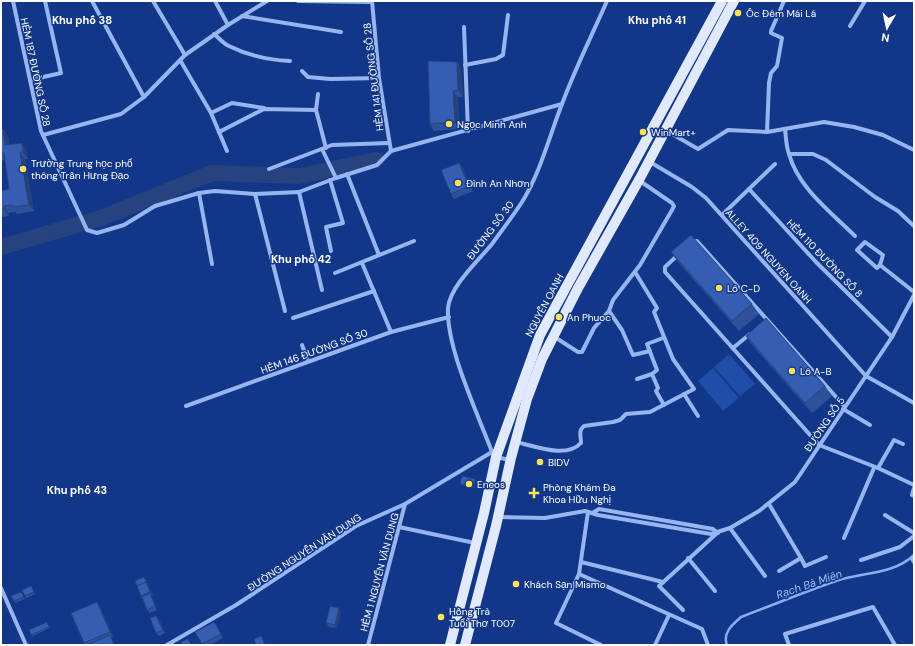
<svg xmlns="http://www.w3.org/2000/svg" width="915" height="646" font-family="'DM Sans',sans-serif">
<rect width="100%" height="100%" fill="#123789"/>
<!-- green -->
<g fill="#204da8">
<polygon points="729,354 755,384 740,396 714,367"/>
<polygon points="713,368 739,398 723,411 698,381"/>
</g>
<g fill="none" stroke-linecap="round" stroke-linejoin="round">
<!-- stream -->
<path stroke="#89adf4" stroke-width="2.5" d="M727 645C722 633 733 624 741 617 773 605 804 592 836 581 862 572 893 575 914 555"/>
<!-- river -->
<polyline stroke="#26427f" stroke-width="16" points="1,247 101,218 212,173 299,176 376,160"/>
<!-- street -->
<g stroke="#97b5f1" stroke-width="4">
<polyline points="13,1 41,131 87,230 97,233 124,225 155,206 199,193 215,191 255,194 299,192 336,178 377,165 391,151 562,104"/>
<polyline points="153,1 185,55"/>
<polyline points="215,1 228,25 267,1"/>
<polyline points="298,1 372,2"/>
<polyline points="372,1 379,78 391,151"/>
<polyline points="242,16 341,32"/>
<polyline points="850,26 865,1"/>
<polyline points="464,27 468,131"/>
<path d="M214 34C219 38 224 44 229 46 247 55 270 60 290 61"/>
<polyline points="180,60 211,113 227,151"/>
<polyline points="465,65 496,59 503,55 508,15"/>
<polyline points="302,71 308,77 330,79 379,78"/>
<polyline points="30,80 61,73 45,1"/>
<polyline points="318,94 316,110 326,148"/>
<polyline points="144,97 185,55 228,25"/>
<polyline points="211,113 232,103 264,108"/>
<path d="M785 129C786 137 786 146 789 154 798 188 832 213 855 236"/>
<polyline points="667,131 698,149 728,130 767,132 824,122 854,127 883,135 914,150"/>
<polyline points="219,132 264,109 316,110"/>
<polyline points="767,132 769,83 771,73 777,66 782,38 771,33 771,31 784,1"/>
<polyline points="43,135 121,114 144,97 92,1"/>
<polyline points="322,149 336,178"/>
<polyline points="789,154 813,154 826,160 875,197 898,211 914,226"/>
<polyline points="650,162 692,187 706,198 866,376 914,403"/>
<polyline points="269,169 332,145 389,143"/>
<polyline points="347,174 379,255"/>
<polyline points="330,180 343,223 326,227 331,251"/>
<polyline points="749,189 816,262 892,337"/>
<polyline points="299,192 322,290"/>
<polyline points="199,193 212,264"/>
<polyline points="255,194 285,311"/>
<polyline points="722,215 775,164"/>
<polyline points="692,241 697,241 845,407"/>
<polygon points="865,242 883,255 880,265 877,268 857,250"/>
<polyline points="679,254 665,267 665,272 819,445 878,468 914,485"/>
<polyline points="362,263 391,332"/>
<polyline points="880,265 914,292"/>
<polyline points="335,273 414,241"/>
<polyline points="609,311 622,330 633,355 650,351"/>
<polyline points="293,318 374,291"/>
<polyline points="553,336 578,352 582,352 594,328 609,311 613,300 640,265 672,210 674,206 672,203 640,181"/>
<polyline points="663,338 647,344 657,370 652,374 658,388 656,391 664,405"/>
<polyline points="302,345 308,361"/>
<polyline points="733,348 750,334"/>
<polyline points="637,379 652,374"/>
<polyline points="684,394 698,416"/>
<polyline points="186,406 391,332 449,317"/>
<polyline points="843,409 870,425"/>
<path d="M516 442C535 446 566 459 581 443 581 436 578 431 584 426L613 422 620 420 626 414 650 412 694 389 673 359 654 312 657 308 635 272"/>
<path d="M510 460 496 457 492 452C478 414 446 348 448 308 450 286 479 260 492 244 502 230 513 216 522 202 541 171 549 137 562 104 575 69 592 35 607 1"/>
<polyline points="878,468 894,440 903,444"/>
<polyline points="914,488 912,495 914,496"/>
<polyline points="769,504 801,558"/>
<polyline points="588,512 579,574 702,629 708,645"/>
<polyline points="594,512 599,509 713,529 718,533"/>
<polyline points="885,515 914,533"/>
<polyline points="499,517 545,518 585,511 598,515 711,534 730,528 759,511 795,482 892,337 914,295"/>
<polyline points="399,527 475,543"/>
<polyline points="730,528 765,576"/>
<polyline points="844,538 874,468"/>
<polyline points="688,558 715,591"/>
<polyline points="914,558 912,559 914,562"/>
<polyline points="861,560 900,547 914,536"/>
<polyline points="581,562 663,582"/>
<polyline points="779,571 801,558 805,566 826,557"/>
<polyline points="579,574 556,623 601,645"/>
<polyline points="1,588 26,645"/>
<polyline points="683,610 659,586 716,534"/>
<polyline points="167,645 236,605 356,526 405,504 492,452"/>
<polyline points="368,645 405,504"/>
<polyline points="655,645 669,615"/>
<polyline points="789,645 785,634 873,607 895,645"/>
</g>
<!-- primary -->
<g stroke="#e1e9ff" stroke-width="10">
<polyline points="450,645 484,513 496,457 540,335 722,1"/>
<polyline points="465,645 496,526 511,458 527,399 542,359 578,288 639,180 734,1"/>
</g>
</g>
<!-- wall -->
<g fill="#2e5199">
<polygon points="457,62 461,69 463,97 458,97 459,129 434,131 430,124"/>
<polygon points="3,129 8,136 9,144 26,149 28,159 25,159 34,211 17,214 16,212 8,213 9,216 1,217 1,191 9,189 5,160 1,161 1,130"/>
<polygon points="459,163 463,168 473,191 454,199 451,194"/>
<polygon points="671,252 752,304 759,314 739,331 678,262"/>
<polygon points="746,336 825,386 832,396 812,413 753,346"/>
<polygon points="476,481 474,488 462,485 460,484"/>
<polygon points="144,577 153,595 151,596 157,610 150,613 147,610 141,596"/>
<polygon points="32,588 35,594 26,598 22,590"/>
<polygon points="21,592 25,599 15,603 14,601"/>
<polygon points="97,602 100,607 113,637 111,638 115,645 86,645 84,643"/>
<polygon points="341,611 337,628 329,627 326,623"/>
<polygon points="156,616 159,619 165,633 159,636 156,633"/>
<polygon points="47,622 50,628 33,636 31,635"/>
<polygon points="217,625 223,638 210,645 202,645 195,632"/>
</g>
<!-- shaded-wall -->
<g fill="#25427d">
<polygon points="457,62 461,69 463,97 458,90"/>
<polygon points="453,91 458,97 459,129 455,122"/>
<polygon points="3,129 8,136 10,152 5,145"/>
<polygon points="22,143 26,149 28,159 23,152"/>
<polygon points="20,152 25,159 34,211 29,205"/>
<polygon points="459,163 463,168 473,191 469,186"/>
<polygon points="4,206 8,213 9,216 4,209"/>
<polygon points="475,479 476,481 474,488 473,487"/>
<polygon points="146,582 148,586 153,595 150,592"/>
<polygon points="97,602 100,607 113,637 110,632"/>
<polygon points="339,608 341,611 337,628 335,625"/>
<polygon points="156,616 159,619 165,633 163,630"/>
<polygon points="110,635 115,645 114,645"/>
<polygon points="261,636 265,642 266,645 265,645"/>
</g>
<!-- building -->
<g fill="#355eb2" stroke="#25427d">
<polygon points="428,61 457,62 458,90 453,91 455,122 430,124"/>
<polygon points="3,129 5,145 22,143 23,152 20,152 29,205 13,207 12,205 4,206 4,209 1,210 1,191 9,189 4,153 1,153 1,130"/>
<polygon points="459,163 469,186 451,194 441,170"/>
<polygon points="691,235 752,304 732,321 671,252"/>
<polygon points="766,318 825,386 805,403 746,336"/>
<polygon points="462,476 475,479 473,487 460,484"/>
<polygon points="144,577 147,583 146,582 137,586 135,581"/>
<polygon points="146,582 150,592 141,596 137,586"/>
<polygon points="31,586 34,592 25,596 22,590"/>
<polygon points="21,592 24,597 14,601 11,596"/>
<polygon points="150,593 155,606 147,610 142,597"/>
<polygon points="97,602 110,632 84,643 71,613"/>
<polygon points="330,606 339,608 335,625 326,623"/>
<polygon points="156,616 163,630 156,633 150,618"/>
<polygon points="47,622 49,627 31,635 29,630"/>
<polygon points="214,622 221,634 202,644 195,632"/>
<polygon points="110,635 114,645 87,645"/>
<polygon points="261,636 265,645 256,645 254,639"/>
<polygon points="188,639 191,645 183,645 181,642"/>
</g>
<!-- markers -->
<g fill="#ffe357" stroke="#123789" stroke-width="1.5">
<circle cx="738" cy="13" r="4"/>
<circle cx="449" cy="124" r="4"/>
<circle cx="643" cy="132" r="4"/>
<circle cx="23" cy="169" r="4"/>
<circle cx="458" cy="183" r="4"/>
<circle cx="719" cy="288" r="4"/>
<circle cx="559" cy="317" r="4"/>
<circle cx="792" cy="371" r="4"/>
<circle cx="540" cy="462" r="4"/>
<circle cx="469" cy="484" r="4"/>
<path d="M532 487h4v4h4v4h-4v4h-4v-4h-4v-4h4z"/>
<circle cx="516" cy="584" r="4"/>
<circle cx="441" cy="617" r="4"/>
</g>
<g text-anchor="middle" stroke-width="3" stroke-linejoin="round" paint-order="stroke">
<!-- poi labels -->
<g font-size="10" fill="#fff" stroke="#123789" text-anchor="start">
<text x="746" y="17">Ốc Đêm Mái Lá</text>
<text x="457" y="128">Ngọc Minh Anh</text>
<text x="651" y="136">WinMart+</text>
<text x="31" y="167">Trường Trung học phổ<tspan x="31" dy="12">thông Trần Hưng Đạo</tspan></text>
<text x="466" y="187">Đình An Nhơn</text>
<text x="727" y="292">Lô C-D</text>
<text x="567" y="321">An Phuoc</text>
<text x="800" y="375">Lô A-B</text>
<text x="548" y="466">BIDV</text>
<text x="477" y="488">Eneos</text>
<text x="543" y="491">Phòng Khám Đa<tspan x="543" dy="12">Khoa Hữu Nghị</tspan></text>
<text x="524" y="588">Khách Sạn Mismo</text>
<text x="449" y="615">Hồng Trà<tspan x="449" dy="12">Tuổi Thơ T007</tspan></text>
</g>
<!-- street labels -->
<g font-size="10" fill="#fff" stroke="#123789">
<text transform="translate(36 72) rotate(78)" y="4">HẺM 187 ĐƯỜNG SỐ 28</text>
<text transform="translate(373 77) rotate(-97)" y="4">HẺM 141 ĐƯỜNG SỐ 28</text>
<text transform="translate(490 230) rotate(-53)" y="4">ĐƯỜNG SỐ 30</text>
<text transform="translate(769 256) rotate(48)" y="4">ALLEY 409 NGUYEN OANH</text>
<text transform="translate(825 258) rotate(46)" y="4">HẺM 110 ĐƯỜNG SỐ 8</text>
<text transform="translate(544 305) rotate(-62)" y="4">NGUYỄN OANH</text>
<text transform="translate(314 351) rotate(-20)" y="4">HẺM 146 ĐƯỜNG SỐ 30</text>
<text transform="translate(824 424) rotate(-56)" y="4">ĐƯỜNG SỐ 5</text>
<text transform="translate(304 552) rotate(-33)" y="4">ĐƯỜNG NGUYỄN VĂN DUNG</text>
<text transform="translate(379 572) rotate(-75)" y="4">HẺM 1 NGUYỄN VĂN DUNG</text>
</g>
<!-- neighbourhood labels -->
<g font-size="11" font-weight="bold" fill="#fff" stroke="#123789">
<text x="82" y="24">Khu phố 38</text>
<text x="657" y="24">Khu phố 41</text>
<text x="301" y="263">Khu phố 42</text>
<text x="77" y="494">Khu phố 43</text>
</g>
<!-- water labels -->
<g font-size="11" font-style="italic" fill="#a3bff8" stroke="#123789">
<text transform="translate(809 584) rotate(-19)" y="4">Rạch Bà Miên</text>
</g>
</g>
<!-- border -->
<rect width="915" height="646" fill="none" stroke="#ffffff" stroke-width="4"/>
<!-- north arrow -->
<g transform="translate(887 28) rotate(189)" stroke="#123789" stroke-width="3" paint-order="stroke">
<path d="M0-3L7 15L0 10L-7 15Z" fill="#ffffff"/>
<text y="-6" font-size="11" font-weight="bold" text-anchor="middle" fill="#ffffff">N</text>
</g>
</svg>
